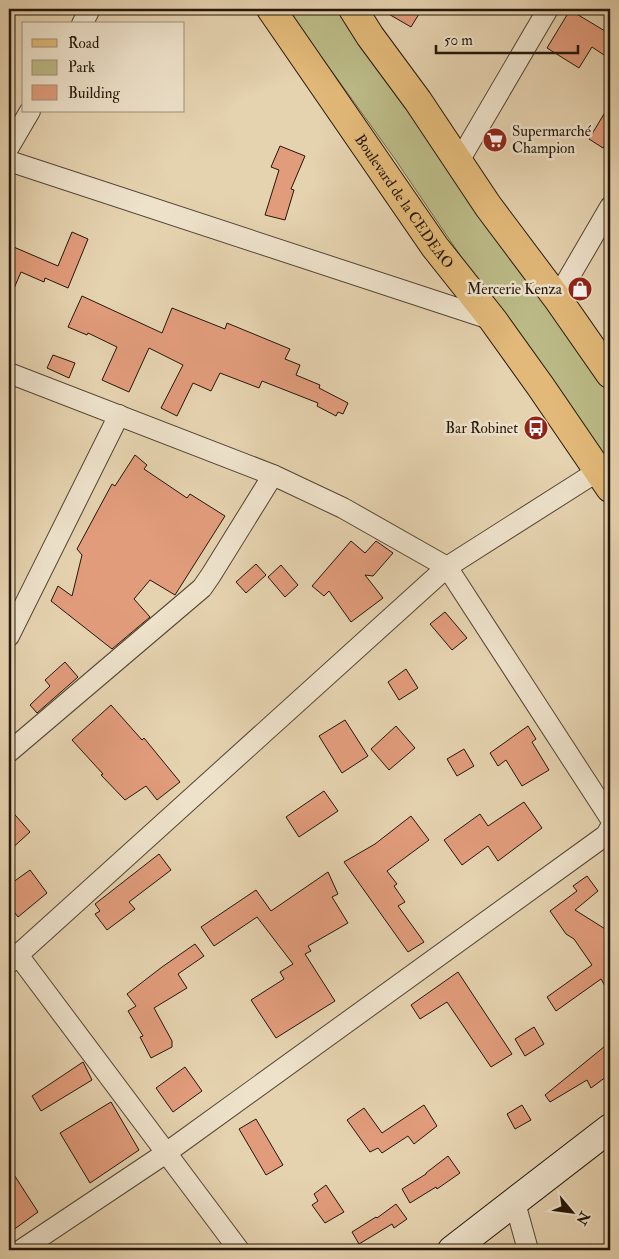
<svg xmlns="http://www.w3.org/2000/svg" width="619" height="1259" font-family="'IM FELL Double Pica',serif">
<rect width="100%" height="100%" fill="#e5d2af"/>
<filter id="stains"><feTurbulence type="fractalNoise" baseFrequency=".004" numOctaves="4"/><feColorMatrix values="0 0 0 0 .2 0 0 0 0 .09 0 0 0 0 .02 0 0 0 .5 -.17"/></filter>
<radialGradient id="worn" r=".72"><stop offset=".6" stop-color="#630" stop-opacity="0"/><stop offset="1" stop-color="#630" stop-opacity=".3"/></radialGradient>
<!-- green -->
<polygon fill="#bbba86" stroke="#706847" points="287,9 337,9 434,149 610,394 610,463 466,264 395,159"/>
<!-- building -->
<g fill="#e19c7b" stroke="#241608">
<polygon points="380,9 422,9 411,27"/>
<polygon points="570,10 610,34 610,59 592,47 579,68 547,48"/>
<polygon points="610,104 610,136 603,148 589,139"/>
<polygon points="280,146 305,156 291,189 294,190 285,220 265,215 279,170 271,167"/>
<polygon points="72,232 88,239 68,288 45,278 44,282 21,272 9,300 9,245 58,266"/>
<polygon points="82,296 162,333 172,308 225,329 227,323 290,349 285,359 300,365 296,375 320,385 319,388 348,403 343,414 338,412 336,416 317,406 318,403 262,381 259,388 220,373 211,391 193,383 177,416 161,408 183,365 149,348 129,392 102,380 117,347 88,333 87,335 68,327"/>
<polygon points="53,355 75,363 69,378 47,368"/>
<polygon points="135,455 147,465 144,469 187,498 190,494 225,516 175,595 150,580 134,599 150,617 112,649 51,601 58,586 72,596 82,555 77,549 112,484 115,486"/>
<polygon points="351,541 365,553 376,541 393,553 373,576 365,575 383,598 351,622 329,591 324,596 312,586"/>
<polygon points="256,564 266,575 246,593 236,582"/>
<polygon points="281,565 298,585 285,597 268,577"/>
<polygon points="445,612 467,638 452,650 430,624"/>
<polygon points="65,662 78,677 37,713 30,705 50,686 45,680"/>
<polygon points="406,669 418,688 399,700 388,682"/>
<polygon points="111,705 142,740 144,738 180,782 157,800 146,786 125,800 101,775 103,774 72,740"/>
<polygon points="345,720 368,756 342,773 319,736"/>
<polygon points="396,726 415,748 389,770 371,749"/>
<polygon points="528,726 536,739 532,742 549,770 522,786 506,760 498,766 490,753"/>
<polygon points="464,749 474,766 457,776 447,759"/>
<polygon points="324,791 338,811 299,837 286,817"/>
<polygon points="524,802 542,828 498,861 488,846 462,865 444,840 480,814 488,826"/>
<polygon points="9,808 30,832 9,851"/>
<polygon points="411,816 429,840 387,871 397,884 394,886 405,902 398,906 424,942 408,952 344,862 375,844"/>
<polygon points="159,854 171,870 129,902 135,909 107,930 95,914 100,911 95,904"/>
<polygon points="30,870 47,893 18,917 9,905 9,885"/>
<polygon points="328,872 338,894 332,897 348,923 308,946 311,951 305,954 335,1001 276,1038 251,1000 284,979 280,972 293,964 257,917 214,946 201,927 256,890 271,911"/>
<polygon points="587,876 598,891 575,910 610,932 610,995 601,979 556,1011 547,997 592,965 574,939 566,934 550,911 577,891 573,886"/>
<polygon points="195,944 204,956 178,974 187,988 154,1008 172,1041 172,1047 151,1058 140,1037 143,1036 128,1011 136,1006 127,994 162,967"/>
<polygon points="458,972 512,1054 491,1067 447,1002 420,1019 411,1005"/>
<polygon points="534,1027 544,1044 525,1056 515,1039"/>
<polygon points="610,1042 610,1074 591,1088 587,1080 550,1102 545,1095"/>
<polygon points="83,1062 92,1080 41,1111 32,1096"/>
<polygon points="185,1067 202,1091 173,1112 156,1088"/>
<polygon points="111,1102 139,1150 90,1183 60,1133"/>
<polygon points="424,1105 437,1126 414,1144 408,1136 382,1153 378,1148 370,1152 347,1120 364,1108 382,1133"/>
<polygon points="522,1105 531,1120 515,1129 507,1114"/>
<polygon points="256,1119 283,1165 266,1175 239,1129"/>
<polygon points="448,1156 460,1173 437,1189 436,1187 410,1203 402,1189 426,1174 426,1173"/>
<polygon points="9,1167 38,1212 9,1233"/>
<polygon points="326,1185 344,1212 325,1223 312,1205 318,1201 314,1194"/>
<polygon points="396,1204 407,1219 394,1228 392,1224 359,1244 352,1232 376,1217 377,1218"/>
</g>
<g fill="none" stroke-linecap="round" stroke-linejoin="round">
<defs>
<g id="street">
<polyline points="82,24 90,9"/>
<polyline points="9,147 30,111"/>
<polyline points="9,161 493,320"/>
<polyline points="459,161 548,9"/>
<polyline points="557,298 610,207"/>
<polyline points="9,373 273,475 343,508 447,567 610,818"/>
<polyline points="9,636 119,415"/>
<polyline points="9,752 202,588 211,575 273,475"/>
<polyline points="9,952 18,955 239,1250"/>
<polyline points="9,963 447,567 598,471"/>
<polyline points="515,1203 528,1250"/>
<polyline points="21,1250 166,1153 606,835 610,828"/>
</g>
<polyline id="secondary" points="452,1250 610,1128"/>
<g id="primary">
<path id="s1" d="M271 9 435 247 493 320 541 387 610 488"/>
<polyline points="353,9 370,36 418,101 488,206 557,298 610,374"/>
</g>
</defs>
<!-- street casing -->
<use href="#street" stroke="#544532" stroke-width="22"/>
<!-- secondary casing -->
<use href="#secondary" stroke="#241608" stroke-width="30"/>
<!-- primary casing -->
<use href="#primary" stroke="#241608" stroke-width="30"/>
<!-- street -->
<use href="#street" stroke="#eee2cb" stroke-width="20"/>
<!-- secondary -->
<use href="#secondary" stroke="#eee2cb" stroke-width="28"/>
<!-- primary -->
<use href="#primary" stroke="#e2b978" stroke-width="28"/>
</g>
<!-- icons -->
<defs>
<symbol id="supermarket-disc" viewBox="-11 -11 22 22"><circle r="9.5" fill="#8f2418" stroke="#eee2cb"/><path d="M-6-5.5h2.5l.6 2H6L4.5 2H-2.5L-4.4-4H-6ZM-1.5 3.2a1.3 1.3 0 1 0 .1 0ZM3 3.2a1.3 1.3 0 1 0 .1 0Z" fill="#fff"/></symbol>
<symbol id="shop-disc" viewBox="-11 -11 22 22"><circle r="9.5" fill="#8f2418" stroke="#eee2cb"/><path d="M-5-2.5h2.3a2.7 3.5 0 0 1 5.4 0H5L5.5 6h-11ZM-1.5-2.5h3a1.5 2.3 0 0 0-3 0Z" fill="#fff"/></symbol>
<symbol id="bus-disc" viewBox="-11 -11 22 22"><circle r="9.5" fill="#8f2418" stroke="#eee2cb"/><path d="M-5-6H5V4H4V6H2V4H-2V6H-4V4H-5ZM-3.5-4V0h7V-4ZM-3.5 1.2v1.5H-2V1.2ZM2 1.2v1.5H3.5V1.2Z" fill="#fff"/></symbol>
</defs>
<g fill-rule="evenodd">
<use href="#supermarket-disc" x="481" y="126" width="28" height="28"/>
<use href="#shop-disc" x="566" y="275" width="28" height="28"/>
<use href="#bus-disc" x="522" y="414" width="28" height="28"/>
</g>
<g text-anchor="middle" stroke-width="5" stroke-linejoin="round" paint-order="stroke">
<!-- poi labels -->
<g font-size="15" fill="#241608" stroke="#eee2cb" text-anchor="end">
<text x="512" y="136" text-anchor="start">Supermarché<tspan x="512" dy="17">Champion</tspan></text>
<text x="562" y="294">Mercerie Kenza</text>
<text x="518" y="433">Bar Robinet</text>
</g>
<!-- street labels -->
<g font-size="15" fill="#241608" stroke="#eee2cb">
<text dy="5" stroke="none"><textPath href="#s1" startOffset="234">Boulevard de la CEDEAO</textPath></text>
</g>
</g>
<!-- margin -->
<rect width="619" height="1259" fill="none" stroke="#e5d2af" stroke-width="30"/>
<rect x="10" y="10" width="599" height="1239" fill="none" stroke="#241608" stroke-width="2.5"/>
<rect x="15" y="15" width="589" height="1229" fill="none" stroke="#241608"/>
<!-- legend -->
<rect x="22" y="22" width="162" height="90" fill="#eee2cb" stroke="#9d907d"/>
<rect x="32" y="39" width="25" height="8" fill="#e2b978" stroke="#9d907d"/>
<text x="68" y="48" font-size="15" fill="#241608">Road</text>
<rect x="32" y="60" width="25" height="15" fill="#bbba86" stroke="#9d907d"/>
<text x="68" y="72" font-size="15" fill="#241608">Park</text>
<rect x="32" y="85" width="25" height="15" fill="#e19c7b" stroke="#9d907d"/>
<text x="68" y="98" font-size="15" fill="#241608">Building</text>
<!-- north arrow -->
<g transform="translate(572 1212) rotate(119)" stroke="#eee2cb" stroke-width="4" paint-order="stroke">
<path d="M0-4L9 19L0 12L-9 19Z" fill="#241608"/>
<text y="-8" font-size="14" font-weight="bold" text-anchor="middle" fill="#241608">N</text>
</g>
<!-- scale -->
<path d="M436 45v8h142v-8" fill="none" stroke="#241608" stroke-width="2.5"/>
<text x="444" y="45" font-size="15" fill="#241608" stroke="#eee2cb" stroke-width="4" paint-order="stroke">50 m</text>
<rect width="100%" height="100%" filter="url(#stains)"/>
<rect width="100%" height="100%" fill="url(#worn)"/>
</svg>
